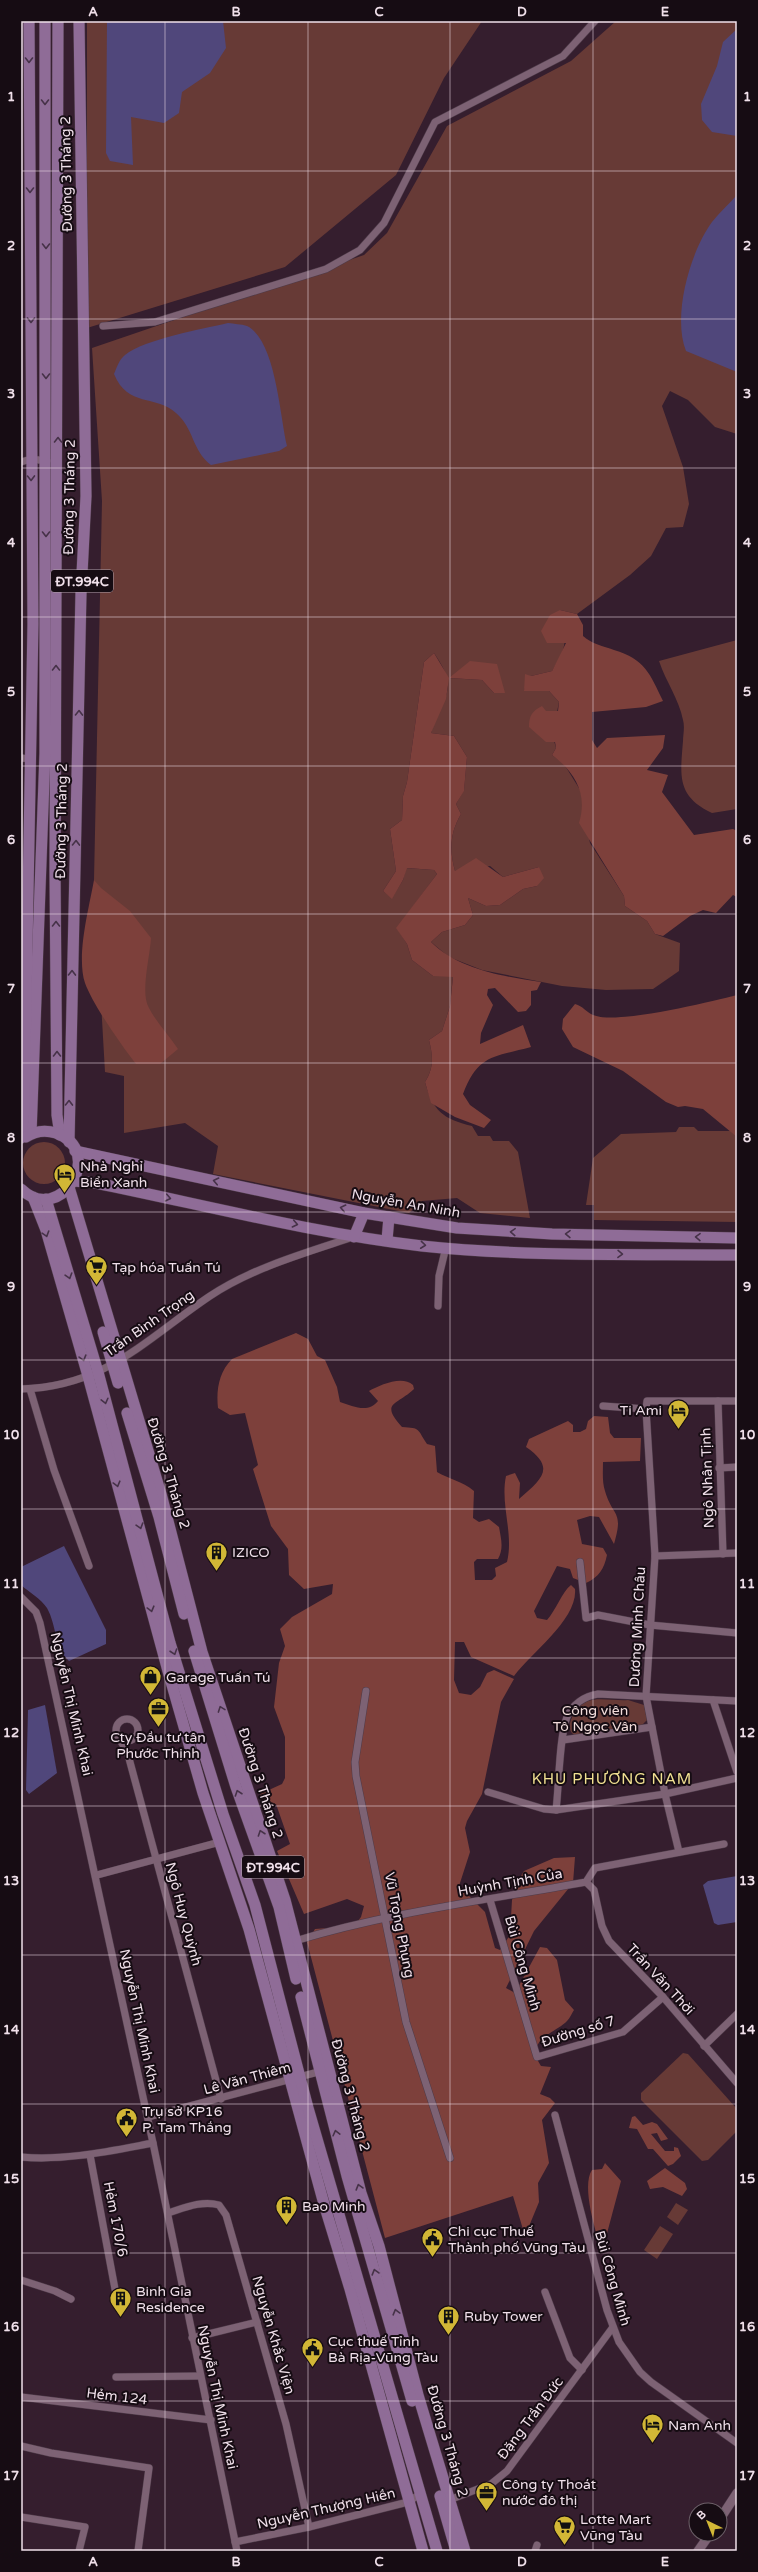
<svg xmlns="http://www.w3.org/2000/svg" width="758" height="2572" font-family="'Varela Round',sans-serif">
<rect width="100%" height="100%" fill="#351e2e"/>
<!-- green -->
<g fill="#673a36" fill-rule="evenodd">
<polygon points="87,21 482,21 444,78 396,175 285,267 87,328"/>
<path d="M616 21H737V434L715 427 688 400 670 391 662 406 683 467 689 504 683 527 666 528 651 556 630 575 577 614 560 610C566 641 569 643 552 671L531 676 524 690 549 691 559 702 557 712 546 711 556 748 552 755 564 764 582 793 583 811 590 843 624 896 625 906 647 921 655 934 680 943 679 971 653 989 606 990 562 986 482 970 449 957 431 942 442 932 465 925 473 915 468 898 486 906 500 905 523 889 537 886 539 867 503 877 490 866 455 871C449 850 450 833 461 814L456 804 464 790 467 757 454 736 431 733C443 696 460 690 434 653L424 662 407 782 403 796 402 820 390 829 396 871 383 891 392 898 403 880 406 868 434 870 437 874 397 928 407 944 412 960 433 976H453L450 1006 442 1031 429 1040C433 1056 434 1068 425 1082 433 1111 443 1119 472 1126L478 1136H490L493 1141H509L518 1152 530 1218 480 1213 457 1198 422 1201 409 1213 213 1174 218 1146 185 1123 124 1133V1076L105 1072 94 880 102 501 92 348 364 255 387 233 447 126 571 61ZM496 664 502 686 494 693 482 680 449 678Z"/>
<path d="M737 640V809L712 813C677 796 680 777 683 741 683 735 685 727 683 720 679 699 666 682 659 661Z"/>
<polygon points="735,1126 737,1126 737,1222 594,1220 594,1205 586,1205 593,1158 621,1134 676,1132 679,1127 694,1127 698,1131 731,1131"/>
<circle cx="44" cy="1163" r="21"/>
<path d="M628 1700 644 1705 647 1720 641 1726C623 1729 602 1737 584 1737 558 1737 573 1707 588 1701 598 1697 616 1701 628 1700Z"/>
<polygon points="683,2053 688,2054 737,2109 737,2131 708,2160 702,2161 641,2100 641,2093"/>
<polygon points="676,2203 688,2210 678,2225 667,2217"/>
<polygon points="660,2226 673,2234 657,2259 644,2250"/>
</g>
<!-- forest -->
<g fill="#7d403b">
<path d="M560 610 577 614 583 625V636C592 644 603 646 614 650 645 659 650 674 663 701L646 707 592 712V740L597 748 607 738 665 735 663 748 647 770 668 775 662 792 694 835 733 829 737 831V897L733 895 716 913 703 910 690 916 663 936 655 934 647 921 625 906 624 896 579 823C588 794 575 772 552 755L556 748 555 742H546L529 727C529 716 532 711 542 706L546 711H558L559 702 549 691H524L525 674 531 676 552 671 566 643H547L541 631 550 615Z"/>
<path d="M434 653 449 678 470 661 497 664 505 693H494L482 680 449 678 446 699 431 733 454 736 467 757 464 791 456 804 461 814C450 833 449 850 455 871L476 858 503 877 539 867 544 878 537 886 523 889 500 905 486 906 468 898 473 915 465 925 442 932 431 942C460 970 502 976 541 982L537 990 531 991V1005L526 1011 518 1012 495 988 488 989 487 995 493 1005 481 1033 480 1044 523 1025 531 1047C494 1057 478 1054 463 1094L470 1105 491 1120 484 1128 455 1117 431 1103 425 1082C434 1068 433 1056 429 1040L442 1031 450 1006 453 977 433 976 412 960 407 944 396 928 437 874 434 870 407 868 403 880 392 899 383 891 396 871 390 829 402 820 403 796 407 782 424 662Z"/>
<path d="M94 880 101 888 130 911 151 938C150 957 140 993 149 1008 156 1022 169 1035 178 1049L160 1064H136C122 1046 93 1005 85 983 76 956 89 908 94 880Z"/>
<path d="M737 995V1137L703 1109 685 1106 678 1107 666 1102 623 1071 573 1047 562 1029 563 1019 575 1004C583 1006 586 1012 593 1015 616 1025 709 1002 737 995Z"/>
<path d="M296 1333 308 1339 317 1356 325 1360 337 1387 340 1402C353 1406 368 1414 378 1401L369 1391C380 1385 402 1375 413 1385L414 1389C396 1406 380 1402 402 1427 421 1428 417 1429 427 1444L435 1446 437 1472C449 1479 462 1481 474 1491L473 1518 479 1522 489 1519 499 1527C501 1539 504 1548 498 1559H477L474 1562 475 1580H492L496 1576 495 1568 507 1562C514 1533 500 1505 506 1476L515 1473 520 1483 519 1499C541 1480 557 1468 526 1447L529 1439 568 1421 573 1425V1432H580L586 1429 588 1421 594 1416 608 1417 610 1433 614 1438H641L640 1461 603 1462C603 1471 602 1482 605 1491 613 1518 624 1510 614 1544L599 1517 590 1516 577 1520 582 1544 603 1548 607 1555C604 1569 599 1577 586 1583L573 1578 570 1569 557 1566 534 1611 537 1618 547 1620C556 1610 562 1592 571 1585L575 1589C578 1619 531 1653 514 1676L471 1657 464 1642H455L454 1680 459 1693 471 1695 480 1687 487 1673 494 1670 514 1679 501 1702 482 1794 467 1821 465 1828 470 1852 459 1886 485 1912 495 1948 500 1950 510 1935 512 1900 519 1879 524 1871 554 1858 575 1857 573 1883 534 1931 506 1988 515 1993 540 1947 547 1948 557 1960 565 2000 574 2010C572 2013 570 2018 567 2021 556 2033 523 2040 541 2066L551 2067 540 2094 550 2098 555 2103 542 2120 549 2163 538 2183 539 2202 525 2236 513 2196 385 2238 307 1942 315 1929 354 1926 361 1917 364 1906 347 1899 304 1914 277 1851 290 1844 276 1804 264 1807 260 1794 282 1784 285 1778V1737L274 1707 279 1663 285 1646 280 1629 292 1617 332 1594 333 1584 304 1589 289 1575 288 1549 271 1526 253 1469 258 1465 245 1413 230 1415 218 1408C216 1390 219 1372 232 1359Z"/>
<polygon points="635,2116 643,2125 652,2122 657,2124 668,2139 661,2141 657,2133 651,2134 665,2151 674,2151 674,2147 678,2148 681,2156 673,2164 668,2166 653,2149 648,2149 637,2129 629,2128 632,2117"/>
<path d="M605 2163 621 2181 602 2252C596 2233 581 2186 592 2170L602 2169Z"/>
<polygon points="665,2168 685,2183 687,2189 682,2196 663,2187 650,2189 647,2181"/>
</g>
<!-- water -->
<g fill="#50477b">
<polygon points="107,21 223,21 226,48 210,73 182,92 179,113 164,123 131,117 133,165 110,161 106,153"/>
<polygon points="737,29 737,136 712,132 702,120 701,104 717,66 723,42"/>
<path d="M737 195V372L686 351C672 316 690 252 712 222 719 213 729 204 737 195Z"/>
<path d="M228 323C234 324 241 324 247 326 276 340 280 418 287 446L279 451 211 465C192 451 194 428 176 413 155 394 128 408 114 374 117 367 119 360 125 355 145 339 203 329 228 323Z"/>
<path d="M64 1546 106 1630V1644L69 1661C54 1647 57 1626 47 1608 41 1599 29 1592 21 1585V1567Z"/>
<polygon points="45,1705 57,1773 29,1794 26,1790 28,1710"/>
<polygon points="737,1876 737,1922 718,1925 714,1923 703,1885 708,1881"/>
</g>
<g fill="none" stroke-linecap="round" stroke-linejoin="round">
<defs>
<g id="minor">
<polyline points="103,326 155,322 326,269 360,250 384,223 435,122 563,56 595,21"/>
<polyline points="21,462 31,459 47,461"/>
<polyline points="21,758 31,759"/>
<polyline points="438,1306 439,1276 446,1247"/>
<path d="M21 1389C105 1387 146 1339 210 1296 252 1268 305 1253 353 1237"/>
<polyline points="30,1389 54,1470 89,1566"/>
<polyline points="718,1401 723,1554"/>
<polyline points="603,1406 646,1409"/>
<polyline points="719,1468 737,1467"/>
<polyline points="655,1556 737,1553"/>
<polyline points="580,1562 586,1618 598,1615 650,1625 737,1633"/>
<polyline points="21,1597 36,1612 40,1623 153,2143 237,2551"/>
<polyline points="366,1691 355,1762 356,1776 406,2022 450,2158"/>
<polyline points="713,1700 737,1772"/>
<circle cx="127" cy="1730" r="11"/>
<polyline points="118,1737 127,1751 221,2099"/>
<polyline points="563,1740 652,1727"/>
<polyline points="488,1792 544,1809 556,1810 665,1794 737,1778"/>
<path d="M556 1810C559 1787 559 1737 567 1717 572 1705 584 1696 598 1694L737 1701"/>
<polyline points="679,1852 665,1794 646,1696 655,1556 646,1409 647,1401 737,1401"/>
<polyline points="97,1875 220,1842"/>
<polyline points="586,1882 594,1890 602,1926 609,1941 663,1997 737,2083"/>
<polyline points="490,1900 537,2057 623,2032 663,1997"/>
<path d="M295 1941C390 1912 489 1900 586 1882L595 1868 724 1844"/>
<polyline points="704,2046 737,2014"/>
<polyline points="555,2115 607,2310 619,2342 640,2372 651,2382 737,2443"/>
<polyline points="148,2117 322,2071"/>
<polyline points="90,2155 115,2289"/>
<path d="M21 2157C65 2161 110 2151 153 2143"/>
<path d="M168 2213C184 2208 202 2200 219 2205L226 2215 286 2424 309 2527"/>
<polyline points="21,2280 55,2291 71,2299"/>
<polyline points="545,2292 570,2358 582,2370"/>
<polyline points="192,2338 257,2322"/>
<polyline points="116,2377 200,2376"/>
<polyline points="21,2397 211,2420"/>
<polyline points="21,2446 51,2453 149,2468 138,2551"/>
<polyline points="449,2500 491,2484 507,2471 613,2327"/>
<polyline points="21,2517 85,2527 79,2551"/>
<polyline points="235,2542 309,2527 408,2502 420,2494"/>
<polyline points="535,2551 537,2545"/>
</g>
<g id="tertiary">
<polyline points="720,2519 737,2493"/>
<polyline points="698,2551 710,2534"/>
</g>
<g id="primary">
<polyline points="58,21 55,871 57,1115 60,1135"/>
<polyline points="31,1134 45,753 45,21"/>
<polyline points="21,1138 24,1109 33,624 29,21"/>
<polyline points="69,1142 81,593 86,496 79,21"/>
<polyline points="75,1151 364,1213 457,1228 552,1234 737,1238"/>
<path d="M74 1181 96 1183C204 1205 312 1233 422 1246 526 1257 632 1254 737 1255"/>
<polyline points="69,1187 161,1494 202,1652 285,1900 361,2193 379,2246 418,2395 465,2551"/>
<path d="M21 1189C60 1227 107 1151 56 1133 46 1130 35 1131 26 1137"/>
<polyline points="33,1197 46,1230 88,1376 168,1671 203,1793 249,1929 324,2204 350,2289 423,2551"/>
<polyline points="46,1199 98,1372 170,1643 223,1814 255,1905 308,2108 437,2551"/>
<polyline points="354,1237 364,1213"/>
<polyline points="387,1240 389,1217"/>
<polyline points="103,1332 118,1383"/>
<polyline points="127,1413 159,1517 184,1614"/>
<polyline points="194,1651 236,1787 279,1907 296,1979"/>
<polyline points="301,1997 347,2176 412,2401"/>
<polyline points="440,2496 456,2551"/>
</g>
</defs>
<!-- minor casing -->
<use href="#minor" stroke="#4e3b49" stroke-width="8"/>
<!-- tertiary casing -->
<use href="#tertiary" stroke="#4e3b49" stroke-width="10"/>
<!-- primary casing -->
<use href="#primary" stroke="#4e3b49" stroke-width="12"/>
<!-- minor -->
<use href="#minor" stroke="#7d6274" stroke-width="7"/>
<!-- tertiary -->
<use href="#tertiary" stroke="#7d6274" stroke-width="9"/>
<!-- primary -->
<use href="#primary" stroke="#8f6c97" stroke-width="11"/>
</g>
<!-- one-way arrows -->
<defs><path id="oneway-chevron" d="M-2-3.5L2.5 0L-2 3.5" fill="none" stroke-width="1.6" stroke-linecap="round" stroke-linejoin="round"/></defs>
<g stroke="#463248">
<use href="#oneway-chevron" transform="translate(29 60) rotate(90)"/>
<use href="#oneway-chevron" transform="translate(45 102) rotate(90)"/>
<use href="#oneway-chevron" transform="translate(30 190) rotate(90)"/>
<use href="#oneway-chevron" transform="translate(46 246) rotate(90)"/>
<use href="#oneway-chevron" transform="translate(31 320) rotate(90)"/>
<use href="#oneway-chevron" transform="translate(46 376) rotate(90)"/>
<use href="#oneway-chevron" transform="translate(58 440) rotate(-90)"/>
<use href="#oneway-chevron" transform="translate(31 478) rotate(89)"/>
<use href="#oneway-chevron" transform="translate(46 534) rotate(90)"/>
<use href="#oneway-chevron" transform="translate(56 668) rotate(-90)"/>
<use href="#oneway-chevron" transform="translate(79 713) rotate(-89)"/>
<use href="#oneway-chevron" transform="translate(76 843) rotate(-89)"/>
<use href="#oneway-chevron" transform="translate(56 924) rotate(-90)"/>
<use href="#oneway-chevron" transform="translate(72 973) rotate(-89)"/>
<use href="#oneway-chevron" transform="translate(57 1054) rotate(-90)"/>
<use href="#oneway-chevron" transform="translate(69 1103) rotate(-89)"/>
<use href="#oneway-chevron" transform="translate(216 1181) rotate(-168)"/>
<use href="#oneway-chevron" transform="translate(168 1198) rotate(12)"/>
<use href="#oneway-chevron" transform="translate(343 1208) rotate(-168)"/>
<use href="#oneway-chevron" transform="translate(295 1224) rotate(12)"/>
<use href="#oneway-chevron" transform="translate(513 1232) rotate(-177)"/>
<use href="#oneway-chevron" transform="translate(46 1234) rotate(73)"/>
<use href="#oneway-chevron" transform="translate(568 1234) rotate(-179)"/>
<use href="#oneway-chevron" transform="translate(698 1237) rotate(-179)"/>
<use href="#oneway-chevron" transform="translate(423 1245) rotate(6)"/>
<use href="#oneway-chevron" transform="translate(620 1254) rotate(1)"/>
<use href="#oneway-chevron" transform="translate(69 1276) rotate(73)"/>
<use href="#oneway-chevron" transform="translate(83 1358) rotate(74)"/>
<use href="#oneway-chevron" transform="translate(105 1401) rotate(76)"/>
<use href="#oneway-chevron" transform="translate(117 1484) rotate(75)"/>
<use href="#oneway-chevron" transform="translate(140 1526) rotate(73)"/>
<use href="#oneway-chevron" transform="translate(151 1609) rotate(75)"/>
<use href="#oneway-chevron" transform="translate(174 1652) rotate(71)"/>
<use href="#oneway-chevron" transform="translate(221 1709) rotate(-110)"/>
<use href="#oneway-chevron" transform="translate(238 1793) rotate(-109)"/>
<use href="#oneway-chevron" transform="translate(261 1833) rotate(-109)"/>
<use href="#oneway-chevron" transform="translate(336 2133) rotate(-104)"/>
<use href="#oneway-chevron" transform="translate(359 2187) rotate(-106)"/>
<use href="#oneway-chevron" transform="translate(375 2272) rotate(-106)"/>
<use href="#oneway-chevron" transform="translate(396 2312) rotate(-105)"/>
</g>
<!-- grid -->
<path fill="none" stroke="#f0e0ea" stroke-width="1" stroke-opacity="0.55" d="M165 21V2551M308 21V2551M450 21V2551M593 21V2551M21 171H737M21 319H737M21 468H737M21 617H737M21 766H737M21 914H737M21 1063H737M21 1212H737M21 1360H737M21 1509H737M21 1658H737M21 1806H737M21 1955H737M21 2104H737M21 2253H737M21 2401H737"/>
<!-- icons -->
<defs>
<symbol id="hotel-pin" viewBox="-11 -11 22 30"><path d="M0 17L-7.5 6A9.5 9.5 0 1 1 7.5 6Z" fill="#d2b736" stroke="#160c13"/><path d="M-6-4.5h1.5V1H6V5H4.5V3h-9V5H-6ZM-4 0a1.8 1.8 0 1 1 3.6 0ZM.5 0V-2.5h3Q6-2.5 6 0Z" fill="#111"/></symbol>
<symbol id="supermarket-pin" viewBox="-11 -11 22 30"><path d="M0 17L-7.5 6A9.5 9.5 0 1 1 7.5 6Z" fill="#d2b736" stroke="#160c13"/><path d="M-6-5.5h2.5l.6 2H6L4.5 2H-2.5L-4.4-4H-6ZM-1.5 3.2a1.3 1.3 0 1 0 .1 0ZM3 3.2a1.3 1.3 0 1 0 .1 0Z" fill="#111"/></symbol>
<symbol id="building-pin" viewBox="-11 -11 22 30"><path d="M0 17L-7.5 6A9.5 9.5 0 1 1 7.5 6Z" fill="#d2b736" stroke="#160c13"/><path d="M-4-6H4V6H1V3H-1V6H-4ZM-2.5-4.3h1.7v1.8h-1.7ZM.8-4.3h1.7v1.8H.8ZM-2.5-1h1.7V.8h-1.7ZM.8-1h1.7V.8H.8Z" fill="#111"/></symbol>
<symbol id="shop-pin" viewBox="-11 -11 22 30"><path d="M0 17L-7.5 6A9.5 9.5 0 1 1 7.5 6Z" fill="#d2b736" stroke="#160c13"/><path d="M-5-2.5h2.3a2.7 3.5 0 0 1 5.4 0H5L5.5 6h-11ZM-1.5-2.5h3a1.5 2.3 0 0 0-3 0Z" fill="#111"/></symbol>
<symbol id="office-pin" viewBox="-11 -11 22 30"><path d="M0 17L-7.5 6A9.5 9.5 0 1 1 7.5 6Z" fill="#d2b736" stroke="#160c13"/><path d="M-6-3h4V-5.5h4V-3h4V5H-6ZM-1-4.5V-3h2v-1.5ZM-6 0V1H6V0Z" fill="#111"/></symbol>
<symbol id="civic-pin" viewBox="-11 -11 22 30"><path d="M0 17L-7.5 6A9.5 9.5 0 1 1 7.5 6Z" fill="#d2b736" stroke="#160c13"/><path d="M-.6-6.5H3V-4.5H.6V-3L4-1V1h2V6H-6V1h2V-1L-.6-3ZM-1.2 2.5V6h2.4V2.5Z" fill="#111"/></symbol>
</defs>
<g fill-rule="evenodd">
<use href="#hotel-pin" x="52" y="1162" width="25" height="34"/>
<use href="#supermarket-pin" x="84" y="1254" width="25" height="34"/>
<use href="#hotel-pin" x="666" y="1398" width="25" height="34"/>
<use href="#building-pin" x="204" y="1540" width="25" height="34"/>
<use href="#shop-pin" x="138" y="1664" width="25" height="34"/>
<use href="#office-pin" x="146" y="1696" width="25" height="34"/>
<use href="#civic-pin" x="114" y="2106" width="25" height="34"/>
<use href="#building-pin" x="274" y="2194" width="25" height="34"/>
<use href="#civic-pin" x="420" y="2226" width="25" height="34"/>
<use href="#building-pin" x="108" y="2286" width="25" height="34"/>
<use href="#building-pin" x="436" y="2304" width="25" height="34"/>
<use href="#civic-pin" x="300" y="2336" width="25" height="34"/>
<use href="#hotel-pin" x="640" y="2412" width="25" height="34"/>
<use href="#office-pin" x="474" y="2480" width="25" height="34"/>
<use href="#supermarket-pin" x="552" y="2514" width="25" height="34"/>
</g>
<g text-anchor="middle" stroke-width="4" stroke-linejoin="round" paint-order="stroke">
<!-- shield labels -->
<g fill="#160c13" stroke="#afa0aa" stroke-width="1">
<rect x="51" y="570" width="62" height="22" rx="3"/>
<rect x="242" y="1856" width="62" height="22" rx="3"/>
</g>
<g font-size="13" font-weight="bold" fill="#f0e0ea">
<text x="82" y="586">ĐT.994C</text>
<text x="273" y="1872">ĐT.994C</text>
</g>
<!-- street labels -->
<g font-size="14" fill="#f0e0ea" stroke="#160c13">
<text transform="translate(66 174) rotate(-91)" y="5">Đường 3 Tháng 2</text>
<text transform="translate(69 497) rotate(-89)" y="5">Đường 3 Tháng 2</text>
<text transform="translate(61 821) rotate(-89)" y="5">Đường 3 Tháng 2</text>
<text transform="translate(406 1203) rotate(10)" y="5">Nguyễn An Ninh</text>
<text transform="translate(149 1323) rotate(-35)" y="5">Trần Bình Trọng</text>
<text transform="translate(169 1473) rotate(73)" y="5">Đường 3 Tháng 2</text>
<text transform="translate(707 1478) rotate(-92)" y="5">Ngô Nhân Tịnh</text>
<text transform="translate(637 1627) rotate(-87)" y="5">Dương Minh Châu</text>
<text transform="translate(72 1704) rotate(77)" y="5">Nguyễn Thị Minh Khai</text>
<text transform="translate(261 1783) rotate(72)" y="5">Đường 3 Tháng 2</text>
<text transform="translate(510 1882) rotate(-10)" y="5">Huỳnh Tịnh Của</text>
<text transform="translate(184 1914) rotate(75)" y="5">Ngô Huy Quỳnh</text>
<text transform="translate(400 1925) rotate(79)" y="5">Vũ Trọng Phụng</text>
<text transform="translate(523 1963) rotate(74)" y="5">Bùi Công Minh</text>
<text transform="translate(661 1979) rotate(47)" y="5">Trần Văn Thời</text>
<text transform="translate(140 2021) rotate(78)" y="5">Nguyễn Thị Minh Khai</text>
<text transform="translate(578 2031) rotate(-17)" y="5">Đường số 7</text>
<text transform="translate(247 2078) rotate(-15)" y="5">Lê Văn Thiêm</text>
<text transform="translate(351 2095) rotate(75)" y="5">Đường 3 Tháng 2</text>
<text transform="translate(116 2219) rotate(79)" y="5">Hẻm 170/6</text>
<text transform="translate(613 2278) rotate(74)" y="5">Bùi Công Minh</text>
<text transform="translate(274 2335) rotate(74)" y="5">Nguyễn Khắc Viện</text>
<text transform="translate(117 2396) rotate(7)" y="5">Hẻm 124</text>
<text transform="translate(218 2397) rotate(78)" y="5">Nguyễn Thị Minh Khai</text>
<text transform="translate(530 2418) rotate(-53)" y="5">Đặng Trần Đức</text>
<text transform="translate(448 2441) rotate(74)" y="5">Đường 3 Tháng 2</text>
<text transform="translate(326 2508) rotate(-13)" y="5">Nguyễn Thượng Hiền</text>
</g>
<!-- poi labels -->
<g font-size="14" fill="#f0e0ea" stroke="#160c13" text-anchor="start">
<text x="80" y="1171">Nhà Nghỉ<tspan x="80" dy="16">Biển Xanh</tspan></text>
<text x="112" y="1272">Tạp hóa Tuấn Tú</text>
<text x="662" y="1415" text-anchor="end">Ti Ami</text>
<text x="232" y="1557">IZICO</text>
<text x="166" y="1682">Garage Tuấn Tú</text>
<text x="158" y="1742" text-anchor="middle">Cty Đầu tư tân<tspan x="158" dy="16">Phước Thịnh</tspan></text>
<text x="142" y="2116">Trụ sở KP16<tspan x="142" dy="16">P. Tam Thắng</tspan></text>
<text x="302" y="2211">Bao Minh</text>
<text x="448" y="2236">Chi cục Thuế<tspan x="448" dy="16">Thành phố Vũng Tàu</tspan></text>
<text x="136" y="2296">Binh Gia<tspan x="136" dy="16">Residence</tspan></text>
<text x="464" y="2321">Ruby Tower</text>
<text x="328" y="2346">Cục thuế Tỉnh<tspan x="328" dy="16">Bà Rịa-Vũng Tàu</tspan></text>
<text x="668" y="2430">Nam Anh</text>
<text x="502" y="2489">Công ty Thoát<tspan x="502" dy="16">nước đô thị</tspan></text>
<text x="580" y="2524">Lotte Mart<tspan x="580" dy="16">Vũng Tàu</tspan></text>
</g>
<!-- park labels -->
<g font-size="14" fill="#f2dddb" stroke="#160c13">
<text x="595" y="1715">Công viên<tspan x="595" dy="16">Tô Ngọc Vân</tspan></text>
</g>
<!-- neighbourhood labels -->
<g font-size="15" letter-spacing="1" fill="#f2e192" stroke="#160c13">
<text x="612" y="1784">KHU PHƯƠNG NAM</text>
</g>
</g>
<!-- border -->
<rect width="758" height="2572" fill="none" stroke="#160c13" stroke-width="44"/>
<!-- north arrow -->
<g transform="translate(708 2522) rotate(317)"><circle r="19" fill="#160c13" stroke="#6d6169"/>
<path d="M0-3L7 15L0 10L-7 15Z" fill="#d2b736"/>
<text y="-6" font-size="11" font-weight="bold" text-anchor="middle" fill="#f0e0ea">B</text>
</g>
<rect x="22" y="22" width="714" height="2528" fill="none" stroke="#f0e0ea" stroke-width="1.5"/>
<g font-size="13" text-anchor="middle" font-weight="bold" fill="#f0e0ea">
<text x="93" y="16">A</text>
<text x="236" y="16">B</text>
<text x="379" y="16">C</text>
<text x="522" y="16">D</text>
<text x="665" y="16">E</text>
<text x="11" y="101">1</text>
<text x="747" y="101">1</text>
<text x="11" y="250">2</text>
<text x="747" y="250">2</text>
<text x="11" y="398">3</text>
<text x="747" y="398">3</text>
<text x="11" y="547">4</text>
<text x="747" y="547">4</text>
<text x="11" y="696">5</text>
<text x="747" y="696">5</text>
<text x="11" y="844">6</text>
<text x="747" y="844">6</text>
<text x="11" y="993">7</text>
<text x="747" y="993">7</text>
<text x="11" y="1142">8</text>
<text x="747" y="1142">8</text>
<text x="11" y="1291">9</text>
<text x="747" y="1291">9</text>
<text x="11" y="1439">10</text>
<text x="747" y="1439">10</text>
<text x="11" y="1588">11</text>
<text x="747" y="1588">11</text>
<text x="11" y="1737">12</text>
<text x="747" y="1737">12</text>
<text x="11" y="1885">13</text>
<text x="747" y="1885">13</text>
<text x="11" y="2034">14</text>
<text x="747" y="2034">14</text>
<text x="11" y="2183">15</text>
<text x="747" y="2183">15</text>
<text x="11" y="2331">16</text>
<text x="747" y="2331">16</text>
<text x="11" y="2480">17</text>
<text x="747" y="2480">17</text>
<text x="93" y="2566">A</text>
<text x="236" y="2566">B</text>
<text x="379" y="2566">C</text>
<text x="522" y="2566">D</text>
<text x="665" y="2566">E</text>
</g>
</svg>
